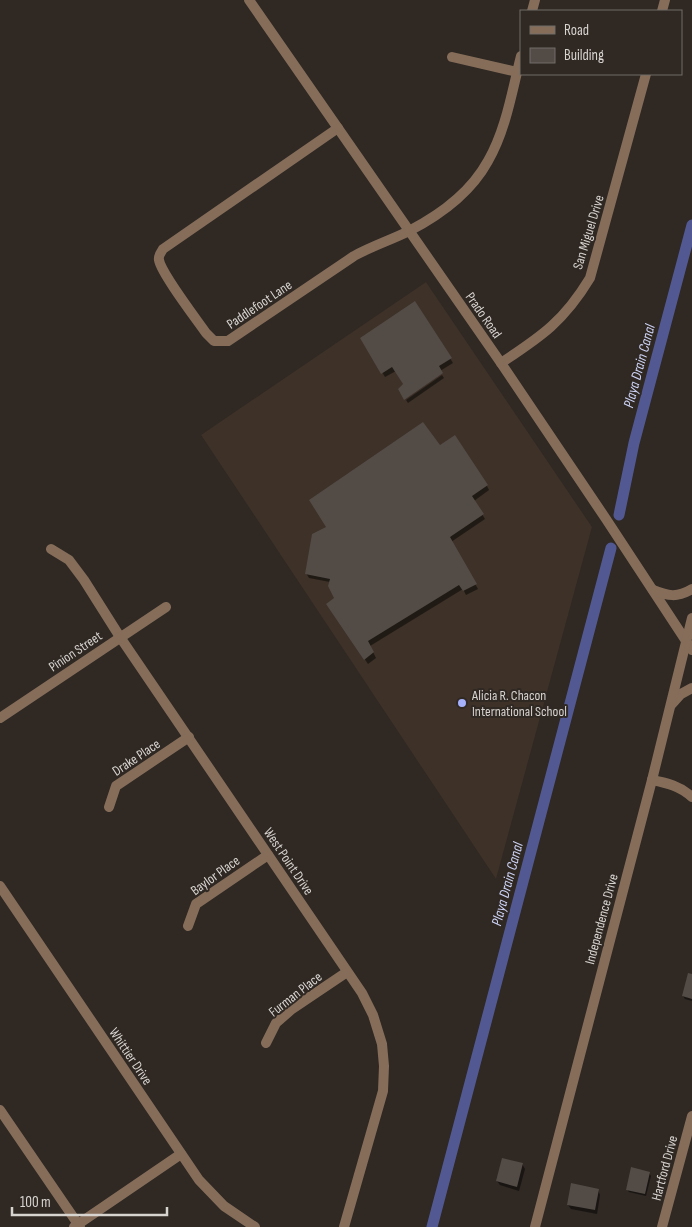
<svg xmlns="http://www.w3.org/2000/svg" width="692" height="1227" font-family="'Sofia Sans Condensed',sans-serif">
<rect width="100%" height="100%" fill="#2f2823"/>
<!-- built -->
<polygon fill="#3d3128" points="426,282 592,527 496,879 201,435"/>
<!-- shadow -->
<g fill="#0007">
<polygon points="415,302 453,363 440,371 404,385 396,371 385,377 362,339"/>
<polygon points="442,375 444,378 408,403 406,400"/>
<polygon points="439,447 487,486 489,490 474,501 485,519 451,542 478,589 466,595 463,589 370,646 376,658 368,664 330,608 335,599 330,582 309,578 306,573 327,527"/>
<polygon points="692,975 692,1001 685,999 683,996"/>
<polygon points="522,1164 525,1169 519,1191 500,1185 497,1181"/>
<polygon points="649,1173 651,1176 646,1196 629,1192 627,1189"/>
<polygon points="598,1190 600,1195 597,1214 571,1209 568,1205"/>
</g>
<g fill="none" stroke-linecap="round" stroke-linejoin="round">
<!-- canal -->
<g stroke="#525992" stroke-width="11">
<polyline points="619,515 634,443 692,225"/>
<polyline points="432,1227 611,548"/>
</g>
</g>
<!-- building -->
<g fill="#534b46">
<polygon points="415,301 452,358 439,366 443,373 404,400 398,389 403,384 392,367 381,374 360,338"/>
<polygon points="423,422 440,445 455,435 488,485 472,496 484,514 450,537 477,584 463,591 459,585 368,641 374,652 364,660 326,604 334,598 328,586 330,579 305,574 312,534 326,527 309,500"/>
<polygon points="688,973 692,974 692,999 682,996"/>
<polygon points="502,1158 523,1163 517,1187 496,1181"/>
<polygon points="631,1167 650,1172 645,1194 626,1190"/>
<polygon points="571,1183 599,1189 595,1210 567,1205"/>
</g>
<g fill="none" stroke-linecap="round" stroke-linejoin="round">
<!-- minor -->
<g stroke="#856d5a" stroke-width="10">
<polyline points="532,11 535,0"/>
<polyline points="662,11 665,0"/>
<polyline points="452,57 517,72"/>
<path d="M338 128 163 249C161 252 158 256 159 260 161 273 197 320 206 333L214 341H228L354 256C372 246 391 240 409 231 440 215 471 192 488 161 506 130 512 91 521 56"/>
<path d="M501 363C542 336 564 321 590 278L646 74"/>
<polyline points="51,549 69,560 84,580 120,637 362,993 373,1015 382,1044 384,1066 383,1091 344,1227"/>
<polyline points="0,718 166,607"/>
<path d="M652 780C667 783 680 786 692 797"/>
<polyline points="109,807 116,786 189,737"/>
<polyline points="188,926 196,904 268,855"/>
<polyline points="266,1043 276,1023 292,1009 347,972"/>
<polyline points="0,1110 80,1227"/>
<polyline points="662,1227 692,1116"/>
</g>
<!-- tertiary -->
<g stroke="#856d5a" stroke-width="10">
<polyline points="249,0 501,363 606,519 692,650"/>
<path d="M653 590C668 596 677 598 692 589"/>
<polyline points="672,704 681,694 692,688"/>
<polyline points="0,886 199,1180 224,1206 255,1227"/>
<polyline points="74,1227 181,1154"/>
<polyline points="535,1227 652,780 692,618"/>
</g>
</g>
<!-- markers -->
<circle fill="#a6b1fc" stroke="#2f2823" stroke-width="2" cx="462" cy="703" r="5"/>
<g text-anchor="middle" stroke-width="4" stroke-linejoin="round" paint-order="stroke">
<!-- street labels -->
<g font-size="14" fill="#d7d3cf" stroke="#2f2823">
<text transform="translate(588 232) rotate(-73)" y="5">San Miguel Drive</text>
<text transform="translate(259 304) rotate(-34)" y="5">Paddlefoot Lane</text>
<text transform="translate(484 315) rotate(55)" y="5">Prado Road</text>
<text transform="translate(75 651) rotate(-34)" y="5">Pinion Street</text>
<text transform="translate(136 757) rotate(-34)" y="5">Drake Place</text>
<text transform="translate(289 861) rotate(56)" y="5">West Point Drive</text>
<text transform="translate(215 875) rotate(-36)" y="5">Baylor Place</text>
<text transform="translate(601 919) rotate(-75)" y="5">Independence Drive</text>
<text transform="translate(295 994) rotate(-38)" y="5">Furman Place</text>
<text transform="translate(131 1056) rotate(56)" y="5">Whittier Drive</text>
<text transform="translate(664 1168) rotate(-75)" y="5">Hartford Drive</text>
</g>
<!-- poi labels -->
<g font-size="14" fill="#d7d3cf" stroke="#2f2823" text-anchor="start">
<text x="472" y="700">Alicia R. Chacon<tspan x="472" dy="16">International School</tspan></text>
</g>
<!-- water labels -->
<g font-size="15" font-style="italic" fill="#cdd3f6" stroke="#2f2823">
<text transform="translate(639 366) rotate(-75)" y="5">Playa Drain Canal</text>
<text transform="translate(507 884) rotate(-75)" y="5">Playa Drain Canal</text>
</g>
</g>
<!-- legend -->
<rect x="520" y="10" width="162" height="65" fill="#2f2823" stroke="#726c68"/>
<rect x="530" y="26" width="25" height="8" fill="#856d5a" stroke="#726c68"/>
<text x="564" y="35" font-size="15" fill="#d7d3cf">Road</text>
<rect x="530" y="48" width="25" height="15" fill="#534b46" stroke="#726c68"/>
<text x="564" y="60" font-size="15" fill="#d7d3cf">Building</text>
<!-- scale -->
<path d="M12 1207v8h155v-8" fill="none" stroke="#d7d3cf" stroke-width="2.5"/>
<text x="20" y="1207" font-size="15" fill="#d7d3cf" stroke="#2f2823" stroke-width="4" paint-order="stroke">100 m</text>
</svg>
